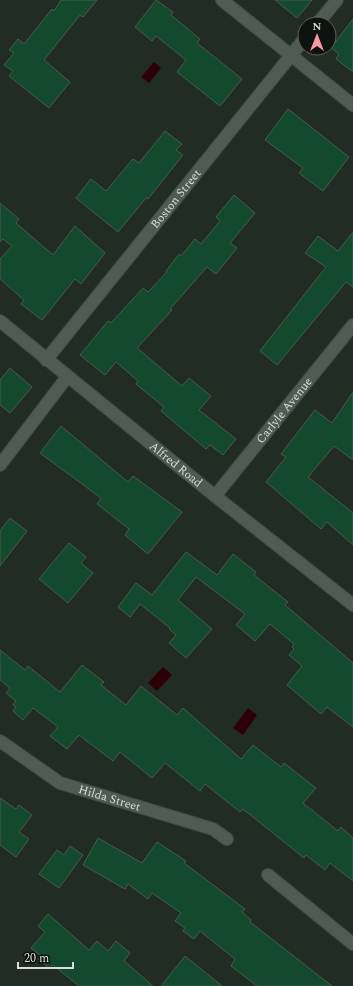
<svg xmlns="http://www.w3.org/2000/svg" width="353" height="986" font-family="Spectral,serif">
<rect width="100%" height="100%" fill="#202c24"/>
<!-- water -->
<g fill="#2c0006">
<polygon points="154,62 161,68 149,83 141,77"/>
<polygon points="163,667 172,675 157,691 148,683"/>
<polygon points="248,708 257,715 243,735 233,728"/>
</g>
<!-- building -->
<g fill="#134a2d" stroke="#4b584f">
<polygon points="61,0 97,0 83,17 80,15 44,60 70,82 49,108 9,76 13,71 4,65 14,53 9,50 18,39 24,44 52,9 54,11"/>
<polygon points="156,0 173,12 171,15 200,39 197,43 242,79 220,106 177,72 186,60 156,36 152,41 135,27"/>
<polygon points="275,0 312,0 297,18"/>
<polygon points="353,19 353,72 336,59 339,54 331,48"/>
<polygon points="288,109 349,157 323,191 299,173 303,168 265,140"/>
<polygon points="165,131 182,144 176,150 183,155 148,199 146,198 118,232 76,198 91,179 106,191 133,159 139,163"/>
<polygon points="234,195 255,213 230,243 237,248 216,274 207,267 170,309 172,310 137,348 182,386 189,378 211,396 199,410 236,439 223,455 210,445 206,449 161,411 164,407 136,384 138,381 116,362 105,375 80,355 108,321 111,323 143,288 148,292 167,272 166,271 179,254 181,256 195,239 201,244 220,221 216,217"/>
<polygon points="0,203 19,219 16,223 53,255 75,226 105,253 81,284 75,279 42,320 21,304 24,300 0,279 0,259 12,246 3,239 0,242"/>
<polygon points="353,232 353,287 346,282 277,365 260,351 326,267 305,253 318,236 338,251"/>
<polygon points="10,368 32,387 10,413 0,405 0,380"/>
<polygon points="353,392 353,460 334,446 308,477 353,513 353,545 327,522 321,529 266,482 286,457 281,454 315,410 332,423"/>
<polygon points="61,426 128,482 133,476 182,512 148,554 125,535 129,529 97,504 101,498 40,453"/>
<polygon points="10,518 27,531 0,566 0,531"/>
<polygon points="69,543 86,557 81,563 93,573 68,603 39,579"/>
<polygon points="186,552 217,575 233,554 256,572 254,575 288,602 285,605 353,663 353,727 327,707 321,714 287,685 302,666 289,655 294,649 292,647 294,644 270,624 255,641 236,625 245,614 196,577 178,600 212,629 186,658 169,643 176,635 169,629 170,628 140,604 130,617 118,607 136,583 152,595"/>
<polygon points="0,650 25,670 28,666 60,692 82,665 104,682 101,685 126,705 141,686 177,715 183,708 241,759 253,745 281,767 284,763 316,788 303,803 338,831 341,827 353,838 353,881 330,863 325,870 306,855 304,858 243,809 240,812 205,784 200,791 165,763 152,778 120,752 113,761 79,735 67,749 50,736 58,727 33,708 23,720 13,711 16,707 13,705 16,701 6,693 10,688 0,680"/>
<polygon points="0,798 16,809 19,805 32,815 19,832 29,839 16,857 0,845"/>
<polygon points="98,838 142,863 157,842 186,861 184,863 245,909 242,912 251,920 250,922 332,986 257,986 231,966 235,959 200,931 194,939 183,931 185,928 175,921 181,913 152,893 148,899 128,884 125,889 83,865"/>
<polygon points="70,846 83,855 59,888 39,874 57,850 64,855"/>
<polygon points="48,914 89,950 97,941 108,951 116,941 130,953 124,961 153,986 79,986 53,965 50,969 38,959 41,956 31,948 45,932 38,926"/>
<polygon points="185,956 222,986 161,986"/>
</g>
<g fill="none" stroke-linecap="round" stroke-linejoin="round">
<defs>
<g id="minor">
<polyline points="222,0 353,105"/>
<polyline points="317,24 337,0"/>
<path id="s1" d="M0 321 215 496 353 605"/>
<path id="s2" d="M46 360 305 38"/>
<polyline points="0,465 67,377"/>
<path id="s3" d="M215 496 353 325"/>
<path id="s4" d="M0 741 60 783 213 829 227 839"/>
<polyline points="268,875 353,944"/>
</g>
</defs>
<!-- minor casing -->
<use href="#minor" stroke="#3f4942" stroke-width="14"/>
<!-- minor -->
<use href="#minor" stroke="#4f5c54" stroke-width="12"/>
</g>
<g text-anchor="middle" stroke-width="4" stroke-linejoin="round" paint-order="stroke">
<!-- street labels -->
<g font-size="12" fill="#d7ded9" stroke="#0e130f">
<text dy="4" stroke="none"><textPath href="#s2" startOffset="207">Boston Street</textPath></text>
<text dy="4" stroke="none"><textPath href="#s3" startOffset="110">Carlyle Avenue</textPath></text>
<text dy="4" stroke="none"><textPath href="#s1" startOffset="227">Alfred Road</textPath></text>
<text dy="4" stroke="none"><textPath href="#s4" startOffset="125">Hilda Street</textPath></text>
</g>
</g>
<!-- north arrow -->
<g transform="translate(317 36)"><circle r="19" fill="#0e130f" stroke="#5e6460"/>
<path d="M0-3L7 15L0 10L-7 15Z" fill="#f59b9e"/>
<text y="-6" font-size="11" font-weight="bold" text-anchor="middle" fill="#d7ded9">N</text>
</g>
<!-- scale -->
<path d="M18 962v6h55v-6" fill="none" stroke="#d7ded9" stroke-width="2"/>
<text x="24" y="962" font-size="12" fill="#d7ded9" stroke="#0e130f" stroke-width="3" paint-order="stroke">20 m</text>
</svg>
